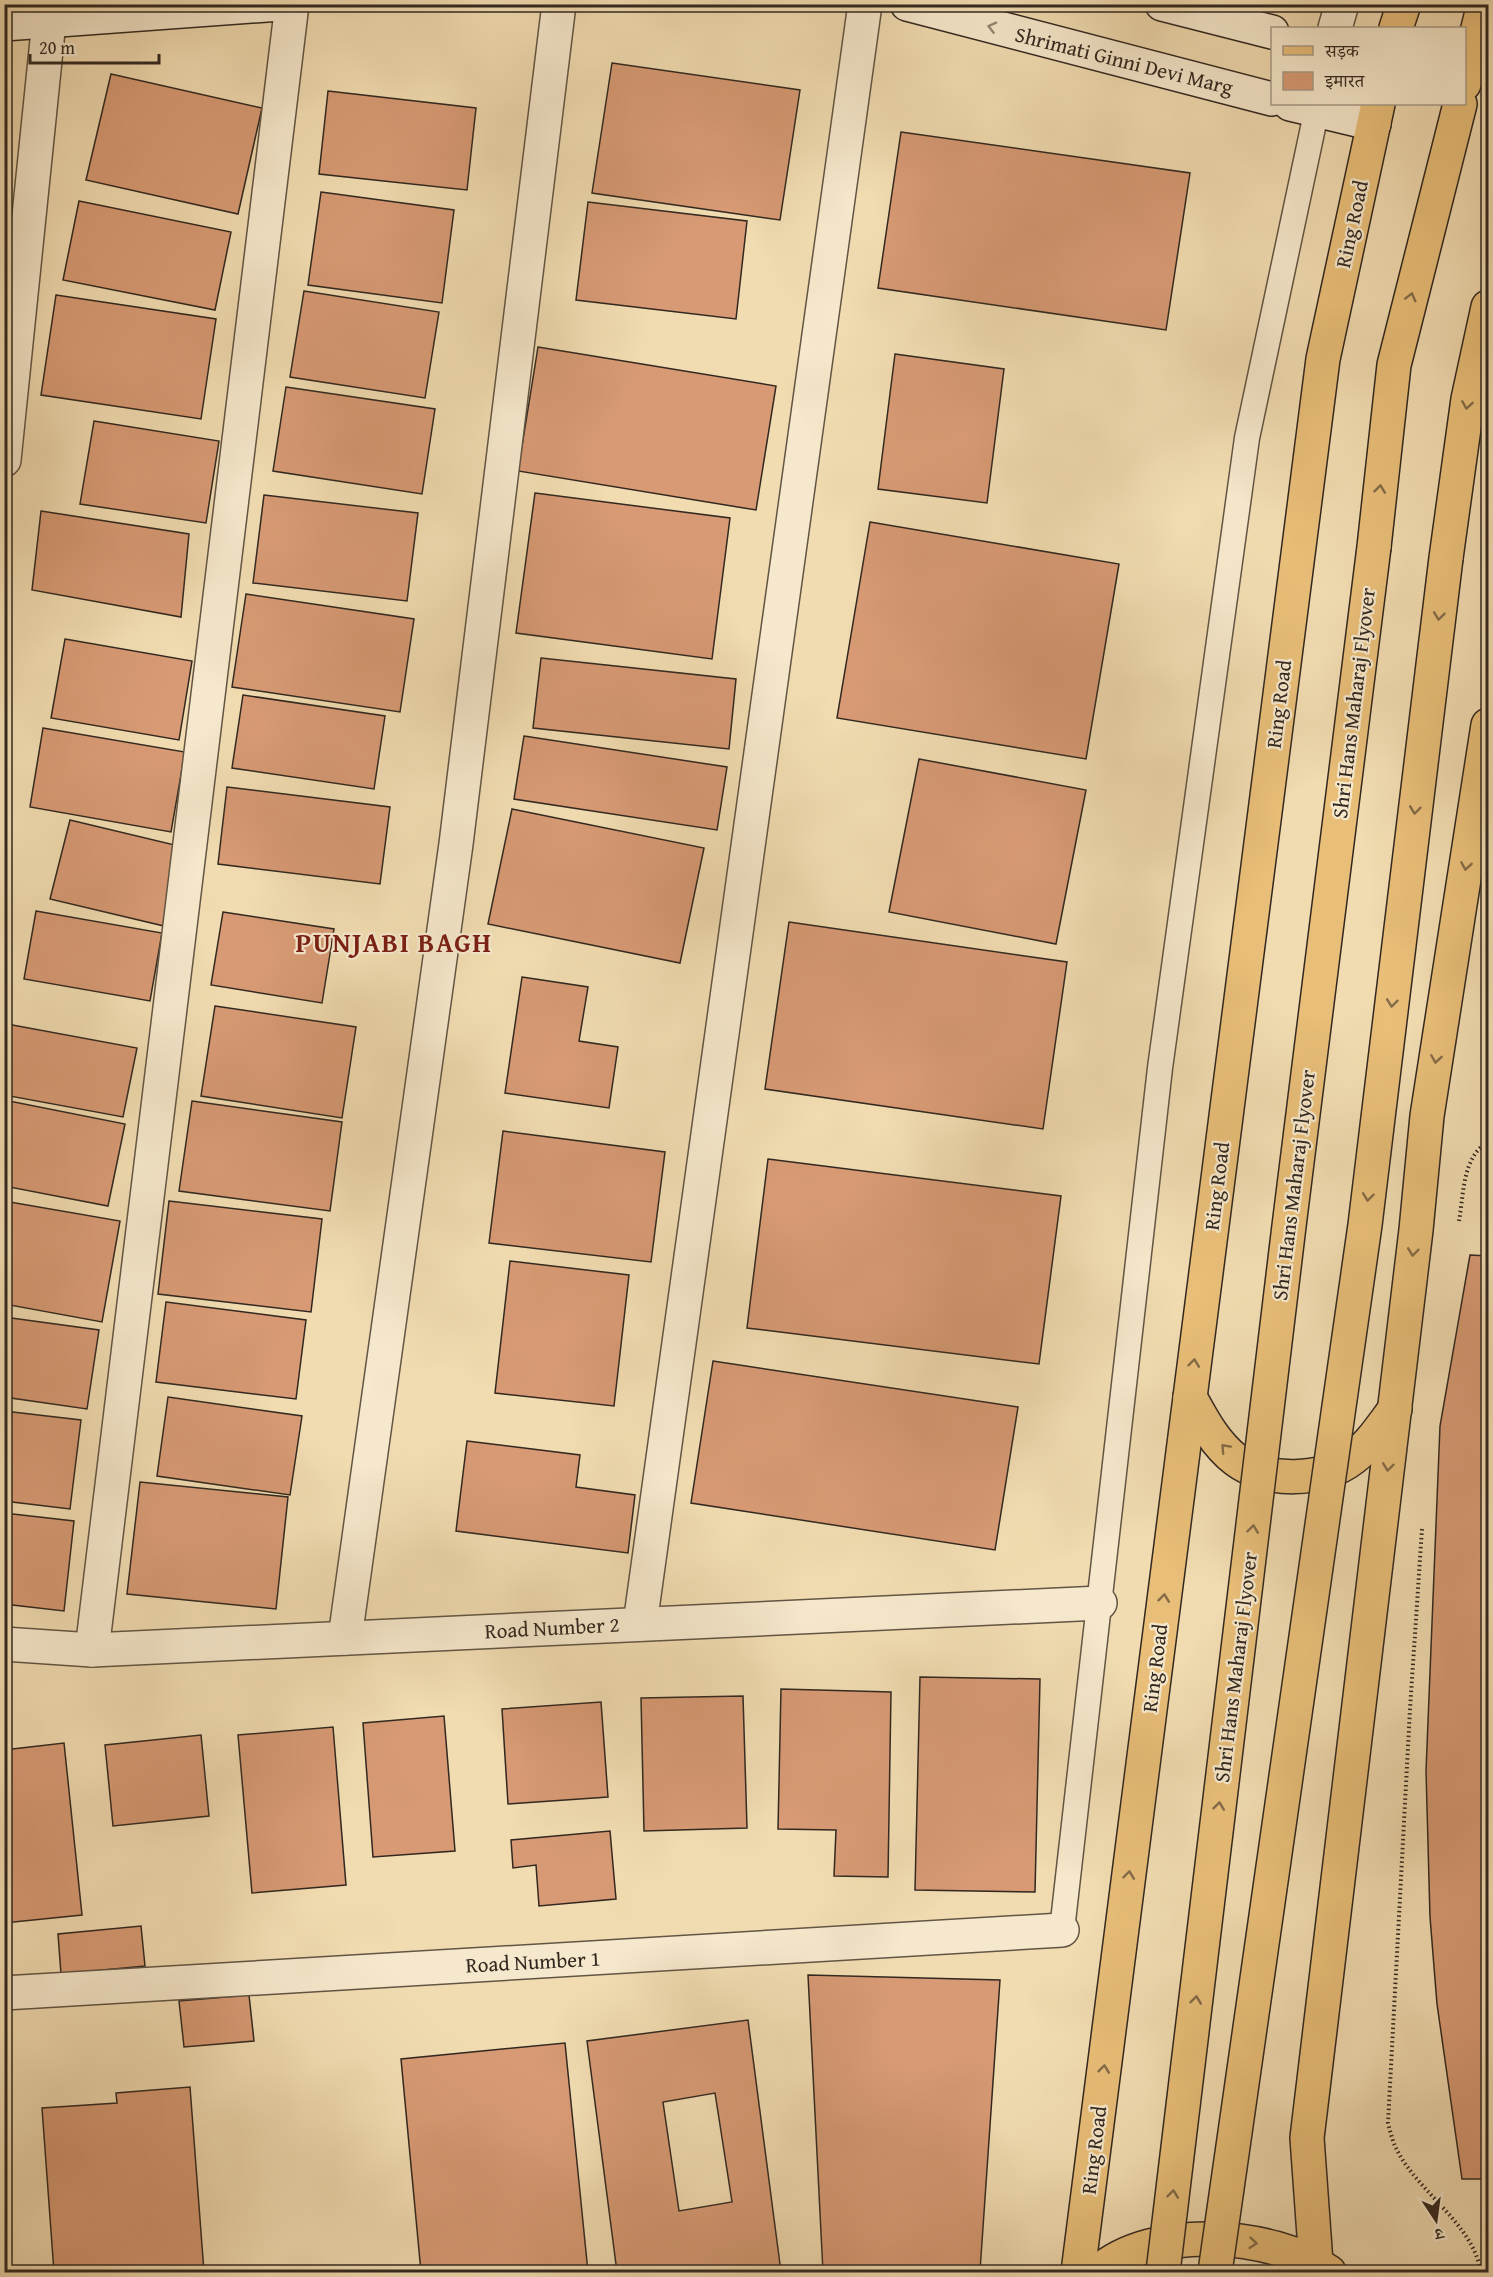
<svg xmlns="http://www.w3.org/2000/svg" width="1493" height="2277" font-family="'Gentium Book Plus','Noto Serif Devanagari',serif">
<rect width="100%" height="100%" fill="#f1dcb1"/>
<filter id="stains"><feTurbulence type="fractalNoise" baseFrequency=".00333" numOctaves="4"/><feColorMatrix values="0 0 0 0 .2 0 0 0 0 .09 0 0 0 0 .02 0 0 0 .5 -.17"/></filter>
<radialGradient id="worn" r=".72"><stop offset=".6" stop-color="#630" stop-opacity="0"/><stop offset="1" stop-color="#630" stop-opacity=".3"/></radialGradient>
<!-- building -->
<g fill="#d79a74" stroke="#322820" stroke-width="1.5" fill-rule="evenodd">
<polygon points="612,63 800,90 780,220 592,193"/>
<polygon points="111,74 262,108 238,214 86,180"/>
<polygon points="328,91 476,108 467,190 319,174"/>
<polygon points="901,132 1190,173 1166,330 878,288"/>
<polygon points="321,192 454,210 442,303 308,285"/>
<polygon points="79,201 231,232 215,310 63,280"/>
<polygon points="588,202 747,221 736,319 576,300"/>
<polygon points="304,291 439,312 425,398 290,377"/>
<polygon points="56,295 216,319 201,419 41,395"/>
<polygon points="538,347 776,386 756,510 518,471"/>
<polygon points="895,354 1004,369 987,503 878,489"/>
<polygon points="286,387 435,409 422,494 273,471"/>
<polygon points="94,421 219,441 206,523 80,504"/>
<polygon points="535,493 730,518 712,659 516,633"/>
<polygon points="264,495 418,513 407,601 253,583"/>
<polygon points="41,511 189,534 181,617 32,590"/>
<polygon points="870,522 1119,564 1086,759 837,718"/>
<polygon points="246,594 414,619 400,712 232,687"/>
<polygon points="65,639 192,661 179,740 51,718"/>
<polygon points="541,658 736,679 729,749 533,728"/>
<polygon points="243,695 385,716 374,789 232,768"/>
<polygon points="43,728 185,752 171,832 30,807"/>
<polygon points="524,736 727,767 717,830 514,799"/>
<polygon points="919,759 1086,790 1056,944 889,912"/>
<polygon points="227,787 390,807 380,884 218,864"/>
<polygon points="512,809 704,848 680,963 488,924"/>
<polygon points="70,820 183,847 164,926 50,899"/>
<polygon points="36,911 162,933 150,1001 24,979"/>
<polygon points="223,912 334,929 322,1003 211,985"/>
<polygon points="789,922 1067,962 1043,1129 765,1089"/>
<polygon points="522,977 588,987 579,1041 618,1047 609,1108 505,1093"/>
<polygon points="215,1006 356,1027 342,1118 201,1096"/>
<polygon points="7,1024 137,1048 123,1117 4,1095 4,1036"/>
<polygon points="4,1100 125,1124 108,1206 4,1186"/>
<polygon points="192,1101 342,1122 330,1211 179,1191"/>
<polygon points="503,1131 665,1152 651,1262 489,1243"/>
<polygon points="768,1159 1061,1196 1039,1364 747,1328"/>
<polygon points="4,1201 120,1221 102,1322 4,1304"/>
<polygon points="169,1201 322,1219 311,1312 158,1294"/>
<polygon points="1470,1255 1488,1256 1488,2179 1462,2179 1437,2004 1430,1917 1426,1771 1440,1426"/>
<polygon points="510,1261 629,1275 614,1406 495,1393"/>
<polygon points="166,1302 306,1320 296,1399 156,1382"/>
<polygon points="4,1317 99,1330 87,1409 4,1397"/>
<polygon points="713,1361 1018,1407 995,1550 691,1503"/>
<polygon points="168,1397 302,1416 290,1495 157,1476"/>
<polygon points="4,1411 81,1420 70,1509 4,1501"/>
<polygon points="467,1441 580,1455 576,1487 635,1495 628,1553 456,1531"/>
<polygon points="140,1482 288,1497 276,1609 127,1594"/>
<polygon points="4,1513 74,1521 64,1611 4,1604"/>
<polygon points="920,1677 1040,1679 1035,1892 915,1890"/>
<polygon points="781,1689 891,1692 888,1877 834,1876 836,1830 778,1829"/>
<polygon points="743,1696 747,1828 644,1831 641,1698"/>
<polygon points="601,1702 608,1797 508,1804 502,1709"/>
<polygon points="444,1716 455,1851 373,1857 363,1723"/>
<polygon points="333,1727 346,1885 252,1893 238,1735"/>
<polygon points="201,1735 209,1816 113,1826 105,1745"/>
<polygon points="64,1743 82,1915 4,1923 4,1750"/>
<polygon points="610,1831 616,1899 539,1906 536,1865 513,1868 511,1840"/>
<polygon points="141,1926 145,1966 61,1974 58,1934"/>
<polygon points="808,1975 1000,1980 980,2271 823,2272"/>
<polygon points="249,1995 254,2041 184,2047 179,2001"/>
<path d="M748 2020 781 2272H617L587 2041ZM715 2093 732 2202 679 2211 663 2102Z"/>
<polygon points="565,2043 588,2272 421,2272 401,2059"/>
<polygon points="190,2087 204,2272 54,2272 42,2108 117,2103 116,2093"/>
</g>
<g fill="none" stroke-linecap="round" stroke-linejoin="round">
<defs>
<polyline id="lane" points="1062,1930 1160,1068 1247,438 1318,104"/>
<g id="street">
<polyline points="1335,28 1342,4"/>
<polyline points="4,460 49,21"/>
<polyline points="640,1624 865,4"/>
<polyline points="345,1638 456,844 559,4"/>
<polyline points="4,1644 92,1650 1100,1603"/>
<polyline points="92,1650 292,4"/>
<polyline points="4,1993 1062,1930"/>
</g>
<g id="secondary">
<polyline points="907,4 1272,99"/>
<polyline points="1162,4 1272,32"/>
<polyline points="4,24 281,4"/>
<polyline points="1290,104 1374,124"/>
</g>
<g id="primary">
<polyline points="1396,28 1404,4"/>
<polyline points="1464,84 1484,4"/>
<polyline points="1374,547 1394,365 1460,104"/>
<polyline points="1446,558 1468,399 1488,307"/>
<path d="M1190 1397C1202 1419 1215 1444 1236 1460 1266 1483 1323 1482 1353 1458 1370 1445 1382 1426 1395 1409"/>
<polyline points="1316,2263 1307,2138 1416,1230 1427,1116 1488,725"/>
<polyline points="1078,2272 1323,359 1378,104"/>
<path d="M1098 2272C1152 2224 1272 2232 1329 2272"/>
</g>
</defs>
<!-- lane casing -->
<use href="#lane" stroke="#625544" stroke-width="27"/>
<!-- street casing -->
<use href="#street" stroke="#625544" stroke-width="36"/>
<!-- secondary casing -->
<use href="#secondary" stroke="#322820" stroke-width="36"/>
<!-- primary casing -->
<use href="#primary" stroke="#322820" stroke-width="36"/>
<!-- path -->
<g stroke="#322820" stroke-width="4" stroke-dasharray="1.5 3" stroke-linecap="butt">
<path d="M1459 1221C1464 1194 1462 1157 1488 1142"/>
<path d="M1422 1529 1410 1709 1388 2123C1390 2131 1392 2139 1395 2146 1416 2192 1472 2221 1481 2272"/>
</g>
<!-- lane -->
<use href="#lane" stroke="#f6e8cc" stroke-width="24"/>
<!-- street -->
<use href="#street" stroke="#f6e8cc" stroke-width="33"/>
<!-- secondary -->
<use href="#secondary" stroke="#f6e8cc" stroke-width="33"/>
<!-- primary -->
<use href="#primary" stroke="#e8be78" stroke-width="33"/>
<defs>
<g id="primary-bridge">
<polyline points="1163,2272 1289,1226 1374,547"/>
<polyline points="1215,2272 1365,1225 1446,558"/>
</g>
</defs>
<!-- primary-bridge casing -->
<use href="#primary-bridge" stroke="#322820" stroke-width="36" stroke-linecap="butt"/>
<!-- primary-bridge -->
<use href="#primary-bridge" stroke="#e8be78" stroke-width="33"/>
</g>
<!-- one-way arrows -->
<defs><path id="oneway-chevron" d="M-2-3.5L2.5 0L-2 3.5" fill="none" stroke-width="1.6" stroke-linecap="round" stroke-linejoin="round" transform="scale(1.5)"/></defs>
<use stroke="#948876" href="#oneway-chevron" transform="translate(992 27) rotate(-166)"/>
<g stroke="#846c48">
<use href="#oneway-chevron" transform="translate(1411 297) rotate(-76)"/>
<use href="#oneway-chevron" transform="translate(1467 405) rotate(99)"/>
<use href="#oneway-chevron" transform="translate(1380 489) rotate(-83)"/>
<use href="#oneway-chevron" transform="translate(1439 616) rotate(97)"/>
<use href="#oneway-chevron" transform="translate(1415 810) rotate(97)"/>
<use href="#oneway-chevron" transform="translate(1466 866) rotate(99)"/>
<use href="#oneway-chevron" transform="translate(1392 1003) rotate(97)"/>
<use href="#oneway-chevron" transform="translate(1436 1059) rotate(99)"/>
<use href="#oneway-chevron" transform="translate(1368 1197) rotate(97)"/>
<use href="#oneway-chevron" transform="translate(1413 1252) rotate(97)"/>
<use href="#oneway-chevron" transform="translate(1194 1363) rotate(-83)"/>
<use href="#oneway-chevron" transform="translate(1225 1448) rotate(-133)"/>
<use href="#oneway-chevron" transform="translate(1388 1467) rotate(97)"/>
<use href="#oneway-chevron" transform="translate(1253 1529) rotate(-83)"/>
<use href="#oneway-chevron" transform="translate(1164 1598) rotate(-83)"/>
<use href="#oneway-chevron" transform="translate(1219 1806) rotate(-83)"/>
<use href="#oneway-chevron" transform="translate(1129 1875) rotate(-83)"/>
<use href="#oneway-chevron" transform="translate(1196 2000) rotate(-83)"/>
<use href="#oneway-chevron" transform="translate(1104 2069) rotate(-83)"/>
<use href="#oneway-chevron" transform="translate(1173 2194) rotate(-83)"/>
<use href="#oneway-chevron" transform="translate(1253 2243) rotate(5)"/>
</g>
<g text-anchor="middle" stroke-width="4.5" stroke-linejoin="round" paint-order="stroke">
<!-- street labels -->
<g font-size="21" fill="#322820" stroke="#f6e8cc">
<text transform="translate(1124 61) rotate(14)" y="7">Shrimati Ginni Devi Marg</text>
<text transform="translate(1352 224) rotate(-78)" y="7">Ring Road</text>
<text transform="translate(1354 703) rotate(-83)" y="7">Shri Hans Maharaj Flyover</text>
<text transform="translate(1279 704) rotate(-83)" y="7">Ring Road</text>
<text transform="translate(1294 1185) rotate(-83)" y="7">Shri Hans Maharaj Flyover</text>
<text transform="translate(1217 1186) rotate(-83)" y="7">Ring Road</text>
<text transform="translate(552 1628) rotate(-3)" y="7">Road Number 2</text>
<text transform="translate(1236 1667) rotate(-83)" y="7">Shri Hans Maharaj Flyover</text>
<text transform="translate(1155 1668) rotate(-83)" y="7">Ring Road</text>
<text transform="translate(533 1962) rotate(-3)" y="7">Road Number 1</text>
<text transform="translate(1094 2150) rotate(-83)" y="7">Ring Road</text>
</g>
<!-- district labels -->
<g font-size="27" font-weight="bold" letter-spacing="1.5" fill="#7a1f14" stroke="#f6e8cc">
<text x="394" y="952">PUNJABI BAGH</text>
</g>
</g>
<!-- margin -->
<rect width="1493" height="2277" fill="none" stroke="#f1dcb1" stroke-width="24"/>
<rect x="6" y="6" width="1481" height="2265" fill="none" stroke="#322820" stroke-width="3"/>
<rect x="12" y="12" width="1469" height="2253" fill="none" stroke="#322820" stroke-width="1.5"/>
<!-- legend -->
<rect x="1271" y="27" width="195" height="78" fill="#f6e8cc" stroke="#a89b87" stroke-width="1.5"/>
<rect x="1283" y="46" width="30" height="9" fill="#e8be78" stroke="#a89b87" stroke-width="1.5"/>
<text x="1325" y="57" font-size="18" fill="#322820">सड़क</text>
<rect x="1283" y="72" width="30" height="18" fill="#d79a74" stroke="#a89b87" stroke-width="1.5"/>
<text x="1325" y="87" font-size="18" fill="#322820">इमारत</text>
<!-- north arrow -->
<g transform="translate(1436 2220) rotate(167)" stroke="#f6e8cc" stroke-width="4.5" paint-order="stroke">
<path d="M0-4.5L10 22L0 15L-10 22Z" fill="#322820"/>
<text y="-9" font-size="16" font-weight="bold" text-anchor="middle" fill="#322820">उ</text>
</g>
<!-- scale -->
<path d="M30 54v9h129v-9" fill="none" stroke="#322820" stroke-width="3"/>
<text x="39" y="54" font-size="18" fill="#322820" stroke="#f6e8cc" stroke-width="4.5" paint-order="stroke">20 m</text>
<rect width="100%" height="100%" filter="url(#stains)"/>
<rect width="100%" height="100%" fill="url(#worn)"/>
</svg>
